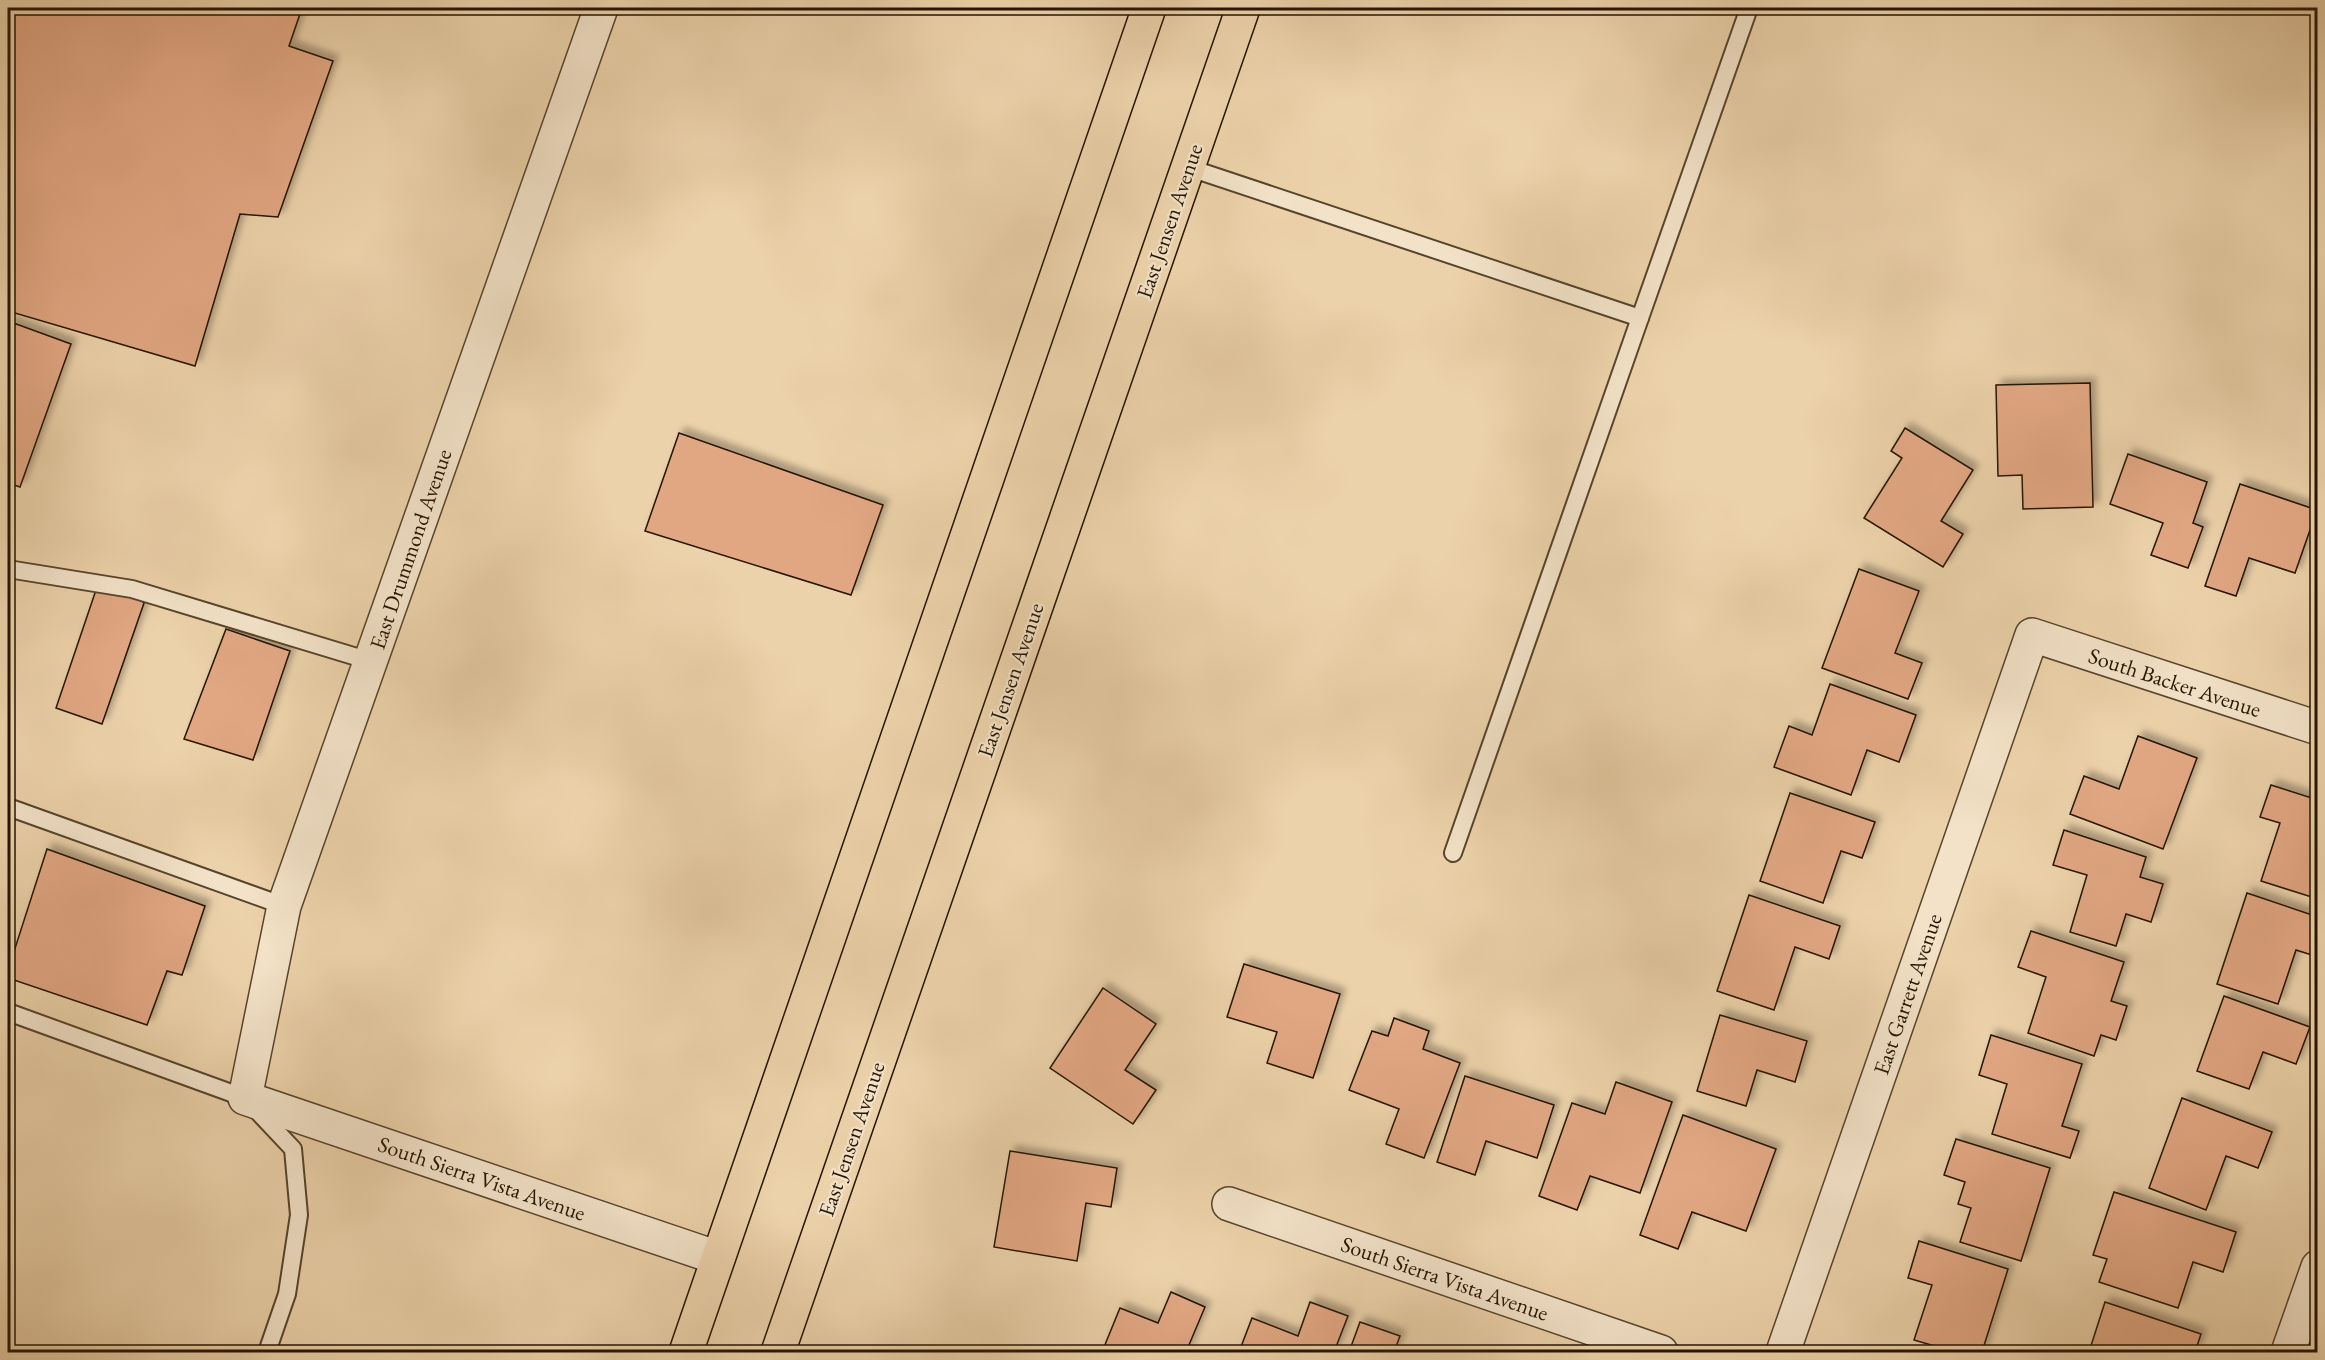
<svg xmlns="http://www.w3.org/2000/svg" width="2325" height="1360" viewBox="0 0 2325 1360" font-family="'EB Garamond',serif">
  <style>
    .building { fill: #e1a783; stroke: #251401; stroke-width: 1.5; filter: url(#shadow) }
    .lines { fill: none; stroke-linecap: round; stroke-linejoin: round }
    .service-casing { stroke: #57442b; stroke-width: 20 }
    .minor-casing { stroke: #57442b; stroke-width: 36 }
    .primary-casing { stroke: #251401; stroke-width: 36 }
    .service { stroke: #f3e2c8; stroke-width: 16 }
    .minor { stroke: #f3e2c8; stroke-width: 33 }
    .primary { stroke: #ecd2aa; stroke-width: 33 }
    .labels { text-anchor: middle; stroke-width: 4.5; stroke-linejoin: round; paint-order: stroke }
    .street-label { font-size: 22px; fill: #251401; stroke: #f3e2c8 }
  </style>
  <defs>
    <filter id="shadow"><feDropShadow dx="5.5" dy="-5.5" stdDeviation="3" flood-color="#0004"/></filter>
  </defs>
  <rect width="100%" height="100%" fill="#ecd2aa"/>
  <filter id="stains"><feTurbulence type="fractalNoise" baseFrequency=".00333" numOctaves="4"/><feColorMatrix values="0 0 0 0 .2 0 0 0 0 .09 0 0 0 0 .02 0 0 0 .5 -.17"/></filter>
  <radialGradient id="worn" r=".72"><stop offset=".6" stop-color="#630" stop-opacity="0"/><stop offset="1" stop-color="#630" stop-opacity=".3"/></radialGradient>
  <g class="building">
    <path d="M 8,8 L 302,8 L 289,46 L 333,61 L 278,217 L 240,214 L 195,366 L 8,311 Z"/>
    <path d="M 8,321 L 71,344 L 20,487 L 8,483 Z"/>
    <path d="M 2090,383 L 2093,507 L 2023,509 L 2022,475 L 1998,476 L 1996,385 Z"/>
    <path d="M 1905,428 L 1973,470 L 1941,521 L 1963,534 L 1943,567 L 1864,518 L 1902,458 L 1891,451 Z"/>
    <path d="M 679,433 L 883,505 L 851,595 L 645,531 Z"/>
    <path d="M 2128,454 L 2207,482 L 2193,523 L 2203,527 L 2188,568 L 2151,555 L 2163,523 L 2110,504 Z"/>
    <path d="M 2240,484 L 2317,510 L 2295,573 L 2249,558 L 2236,596 L 2205,586 Z"/>
    <path d="M 1859,569 L 1919,591 L 1895,653 L 1922,663 L 1908,699 L 1822,668 Z"/>
    <path d="M 125,588 L 144,603 L 102,724 L 56,708 L 96,590 Z"/>
    <path d="M 226,629 L 290,651 L 253,760 L 184,739 Z"/>
    <path d="M 1830,684 L 1916,715 L 1899,762 L 1867,750 L 1851,795 L 1774,767 L 1789,726 L 1812,735 Z"/>
    <path d="M 2138,736 L 2197,758 L 2163,849 L 2070,814 L 2084,776 L 2119,789 Z"/>
    <path d="M 2271,785 L 2318,800 L 2318,899 L 2261,881 L 2280,823 L 2260,817 Z"/>
    <path d="M 1790,793 L 1875,822 L 1862,858 L 1841,851 L 1823,903 L 1760,881 Z"/>
    <path d="M 2064,830 L 2146,857 L 2140,877 L 2163,884 L 2151,922 L 2126,914 L 2116,946 L 2070,932 L 2087,875 L 2053,865 Z"/>
    <path d="M 47,849 L 205,906 L 182,975 L 167,971 L 147,1025 L 8,978 L 8,970 Z"/>
    <path d="M 2247,893 L 2318,917 L 2318,957 L 2296,950 L 2278,1004 L 2217,984 Z"/>
    <path d="M 1749,895 L 1840,926 L 1829,959 L 1795,947 L 1774,1010 L 1717,991 Z"/>
    <path d="M 2031,931 L 2124,962 L 2111,1001 L 2127,1006 L 2116,1040 L 2101,1035 L 2094,1056 L 2028,1033 L 2046,977 L 2018,967 Z"/>
    <path d="M 1244,964 L 1340,994 L 1313,1078 L 1267,1063 L 1277,1032 L 1227,1017 Z"/>
    <path d="M 1103,988 L 1156,1024 L 1125,1070 L 1156,1090 L 1133,1124 L 1050,1068 Z"/>
    <path d="M 2224,996 L 2310,1027 L 2296,1064 L 2263,1052 L 2249,1089 L 2197,1071 Z"/>
    <path d="M 1720,1015 L 1807,1041 L 1795,1082 L 1757,1070 L 1746,1106 L 1697,1091 Z"/>
    <path d="M 1394,1018 L 1429,1031 L 1423,1049 L 1460,1063 L 1424,1158 L 1386,1144 L 1399,1109 L 1349,1090 L 1372,1031 L 1388,1036 Z"/>
    <path d="M 1991,1035 L 2082,1064 L 2062,1126 L 2079,1131 L 2070,1158 L 1992,1134 L 2007,1084 L 1979,1075 Z"/>
    <path d="M 1465,1076 L 1554,1105 L 1537,1158 L 1486,1141 L 1475,1175 L 1437,1162 Z"/>
    <path d="M 1616,1082 L 1672,1102 L 1640,1193 L 1590,1176 L 1577,1210 L 1539,1196 L 1572,1103 L 1605,1114 Z"/>
    <path d="M 2182,1098 L 2272,1132 L 2258,1168 L 2226,1156 L 2206,1210 L 2149,1188 Z"/>
    <path d="M 1683,1115 L 1776,1149 L 1746,1231 L 1692,1212 L 1678,1249 L 1640,1235 Z"/>
    <path d="M 1956,1139 L 2050,1168 L 2021,1261 L 1960,1242 L 1971,1208 L 1958,1204 L 1965,1182 L 1944,1175 Z"/>
    <path d="M 1010,1151 L 1117,1168 L 1111,1207 L 1086,1203 L 1077,1261 L 994,1247 Z"/>
    <path d="M 2114,1192 L 2236,1232 L 2223,1272 L 2193,1262 L 2178,1308 L 2099,1282 L 2107,1259 L 2093,1255 Z"/>
    <path d="M 1919,1241 L 2008,1269 L 1982,1352 L 1955,1352 L 1914,1340 L 1932,1285 L 1908,1278 Z"/>
    <path d="M 1171,1292 L 1205,1307 L 1186,1352 L 1102,1352 L 1120,1308 L 1158,1323 Z"/>
    <path d="M 1310,1302 L 1348,1316 L 1334,1352 L 1239,1352 L 1252,1318 L 1298,1336 Z"/>
    <path d="M 2105,1302 L 2201,1334 L 2195,1352 L 2089,1352 Z"/>
    <path d="M 1360,1322 L 1400,1336 L 1394,1352 L 1349,1352 Z"/>
  </g>
  <g class="lines">
    <defs>
      <g id="service">
        <path d="M 1187,167 L 1640,318 L 1453,853"/>
        <path d="M 1640,318 L 1749,8"/>
        <path d="M 8,569 L 132,589 L 370,661"/>
        <path d="M 8,807 L 284,906"/>
        <path d="M 8,1012 L 245,1098 L 293,1149 L 299,1215 L 287,1294 L 267,1352"/>
      </g>
      <g id="minor">
        <path d="M 601,8 L 284,906 L 245,1098 L 718,1258"/>
        <path d="M 1229,1204 L 1661,1352"/>
        <path d="M 1783,1352 L 2032,635 L 2318,728"/>
        <path d="M 2288,1352 L 2318,1267"/>
      </g>
      <g id="primary">
        <path d="M 686,1352 L 1149,8"/>
        <path d="M 778,1352 L 1243,8"/>
      </g>
    </defs>
    <use href="#service" class="service-casing"/>
    <use href="#minor" class="minor-casing"/>
    <use href="#primary" class="primary-casing"/>
    <use href="#service" class="service"/>
    <use href="#minor" class="minor"/>
    <use href="#primary" class="primary"/>
  </g>
  <g class="labels">
    <g class="street-label">
      <text transform="translate(1169 221) rotate(-71)" y="8">East Jensen Avenue</text>
      <text transform="translate(410 549) rotate(-71)" y="8">East Drummond Avenue</text>
      <text transform="translate(1010 680) rotate(-71)" y="8">East Jensen Avenue</text>
      <text transform="translate(2175 682) rotate(18)" y="8">South Backer Avenue</text>
      <text transform="translate(1907 994) rotate(-71)" y="8">East Garrett Avenue</text>
      <text transform="translate(851 1139) rotate(-71)" y="8">East Jensen Avenue</text>
      <text transform="translate(482 1178) rotate(19)" y="8">South Sierra Vista Avenue</text>
      <text transform="translate(1445 1278) rotate(19)" y="8">South Sierra Vista Avenue</text>
    </g>
  </g>
  <rect width="2325" height="1360" fill="none" stroke="#ecd2aa" stroke-width="30"/>
  <rect x="9" y="9" width="2307" height="1342" fill="none" stroke="#251401" stroke-width="3"/>
  <rect x="15" y="15" width="2295" height="1330" fill="none" stroke="#251401" stroke-width="1.5"/>
  <rect width="100%" height="100%" filter="url(#stains)"/>
  <rect width="100%" height="100%" fill="url(#worn)"/>
</svg>
